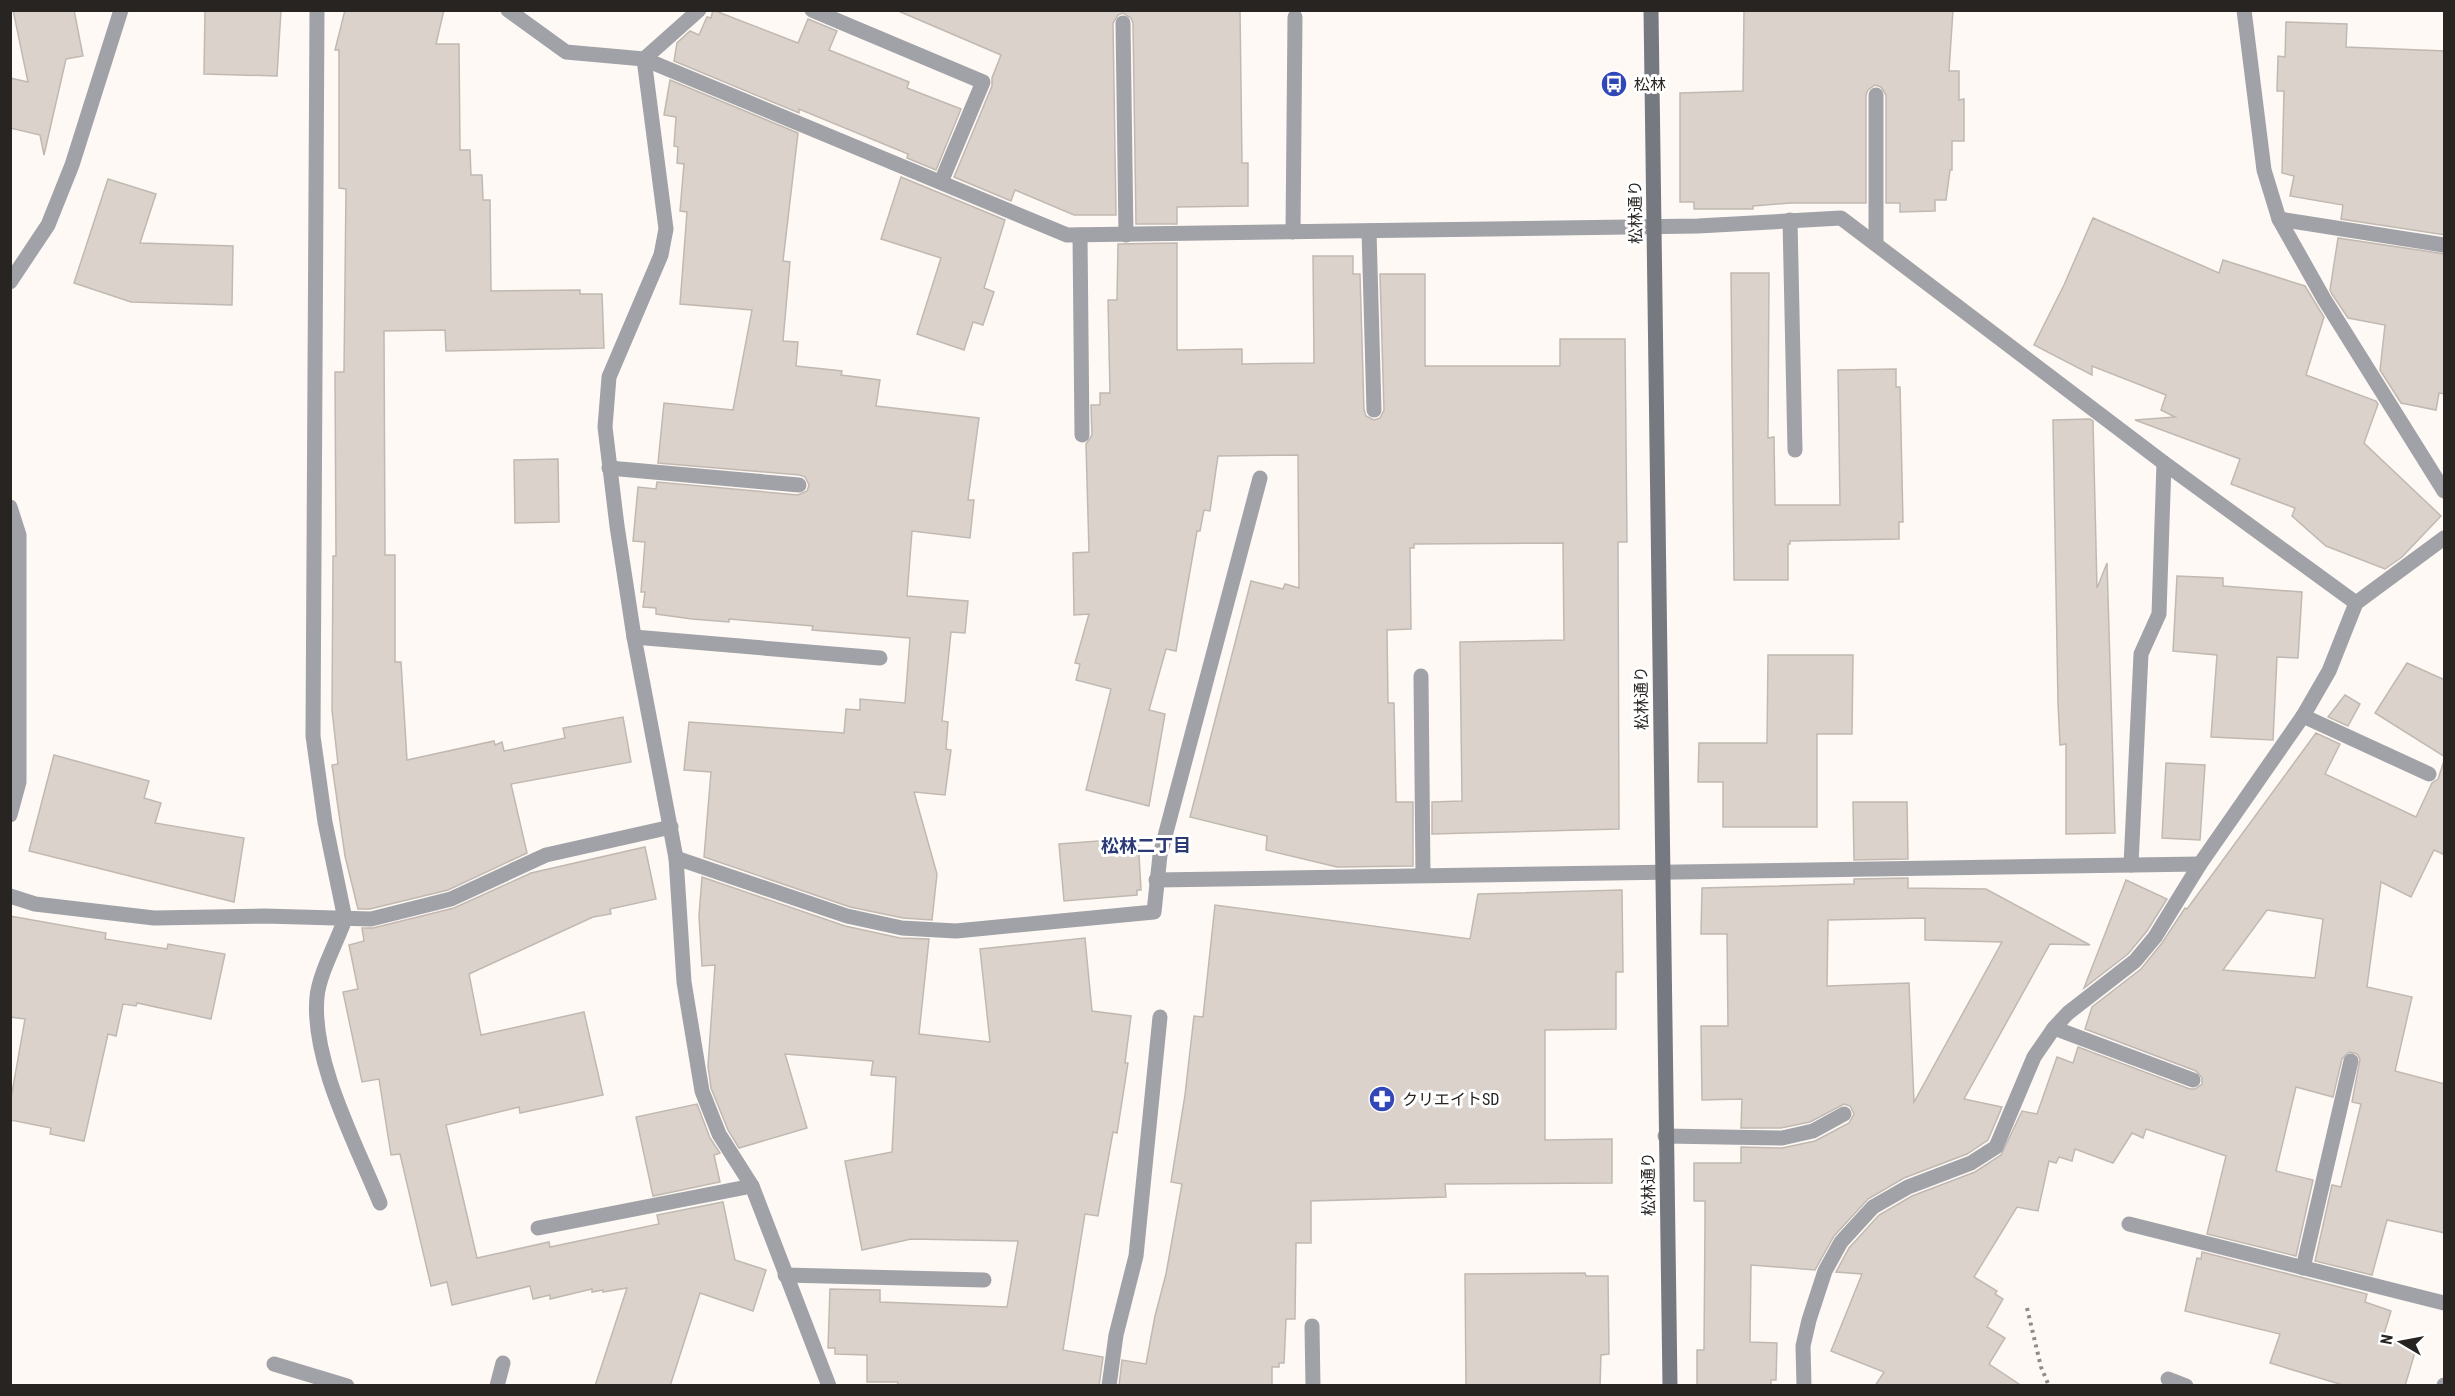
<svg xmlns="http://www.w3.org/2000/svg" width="2455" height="1396" viewBox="0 0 2455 1396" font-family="'Roboto Condensed','Noto Sans JP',sans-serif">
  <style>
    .building { fill: #dbd2cb; stroke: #c1b9b1; stroke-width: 1.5; fill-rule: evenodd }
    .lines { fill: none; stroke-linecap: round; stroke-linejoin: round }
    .path { stroke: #8f8b87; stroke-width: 4; stroke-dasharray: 3 4.5; stroke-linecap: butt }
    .lane { stroke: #a1a2a7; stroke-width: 15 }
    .street { stroke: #a1a2a7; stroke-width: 15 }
    .secondary { stroke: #76797f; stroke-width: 15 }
    .labels { text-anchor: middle; stroke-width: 6; stroke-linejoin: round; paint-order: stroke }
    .poi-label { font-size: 16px; fill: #272421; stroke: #fff; text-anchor: start }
    .street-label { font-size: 16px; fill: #272421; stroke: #fff }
    .neighbourhood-label { font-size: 18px; font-weight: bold; fill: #2b3a74; stroke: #fff }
  </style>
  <rect width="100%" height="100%" fill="#fef9f4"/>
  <g class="building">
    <path d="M 13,10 L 74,10 L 83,56 L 66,59 L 44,155 L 40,135 L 10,128 L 10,78 L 28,82 Z"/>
    <path d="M 205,10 L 281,10 L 277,76 L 204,74 Z"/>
    <path d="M 345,10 L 444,10 L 436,44 L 459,44 L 460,150 L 470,150 L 471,175 L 482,175 L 483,200 L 490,200 L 491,291 L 580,290 L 580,294 L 602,294 L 604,348 L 446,351 L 445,330 L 384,331 L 385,555 L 395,555 L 395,662 L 401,662 L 407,760 L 494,741 L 495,745 L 502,742 L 504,751 L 565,738 L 563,728 L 623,717 L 631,762 L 511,784 L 527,853 L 448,890 L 370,909 L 358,909 L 345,856 L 332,765 L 338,764 L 332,710 L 333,556 L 336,556 L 335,372 L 344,372 L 346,189 L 339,188 L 339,50 L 335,50 Z"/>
    <path d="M 713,10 L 798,43 L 808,19 L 837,31 L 829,50 L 909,82 L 907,88 L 961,109 L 936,170 L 907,158 L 908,154 L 799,109 L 799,113 L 674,61 L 677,43 L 690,31 L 699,35 L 707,17 L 711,18 Z"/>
    <path d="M 896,10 L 1240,10 L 1242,163 L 1248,163 L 1248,206 L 1177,207 L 1177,224 L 1136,224 L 1133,23 L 1131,18 L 1123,13 L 1118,15 L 1113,23 L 1116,215 L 1074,215 L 1015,190 L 1011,201 L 954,177 L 992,86 L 992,78 L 1001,55 Z"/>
    <path d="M 1744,10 L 1953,10 L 1949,71 L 1959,71 L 1959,100 L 1964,99 L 1964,141 L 1952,141 L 1952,170 L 1950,170 L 1946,200 L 1935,200 L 1935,211 L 1900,212 L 1900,203 L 1886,203 L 1886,95 L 1881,87 L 1875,85 L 1868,90 L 1866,95 L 1866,203 L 1791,203 L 1753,206 L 1753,209 L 1694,209 L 1694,202 L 1680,202 L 1680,93 L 1743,91 Z"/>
    <path d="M 2286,22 L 2347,24 L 2346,47 L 2445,51 L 2445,235 L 2341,219 L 2343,205 L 2290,196 L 2294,176 L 2282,173 L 2284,91 L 2277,91 L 2278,56 L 2285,57 Z"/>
    <path d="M 670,80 L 798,133 L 783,261 L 790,262 L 783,341 L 798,342 L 796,366 L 842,371 L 841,375 L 880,380 L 876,406 L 979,418 L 968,500 L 974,500 L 970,538 L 912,531 L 907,596 L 968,601 L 965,633 L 951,632 L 942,721 L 948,722 L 946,749 L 951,750 L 945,795 L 914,792 L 937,874 L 932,920 L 903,918 L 850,907 L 704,857 L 711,772 L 684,770 L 689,722 L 844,733 L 846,709 L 860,710 L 860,699 L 905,703 L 910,638 L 812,630 L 813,626 L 729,619 L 729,622 L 692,619 L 656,614 L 656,608 L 643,607 L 645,592 L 641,592 L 645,542 L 633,541 L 638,487 L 656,489 L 657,482 L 798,495 L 807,491 L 809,485 L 805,477 L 800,475 L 658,463 L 664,403 L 733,410 L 752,310 L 680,304 L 687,212 L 680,211 L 684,164 L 677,163 L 678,147 L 674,146 L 676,117 L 664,115 Z"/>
    <path d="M 901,177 L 1005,220 L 984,288 L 994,292 L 983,325 L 973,322 L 964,350 L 917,334 L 941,258 L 881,239 Z"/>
    <path d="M 108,179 L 156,194 L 140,243 L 233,246 L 232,305 L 131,302 L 74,283 Z"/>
    <path d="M 2093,218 L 2219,273 L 2223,260 L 2305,286 L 2324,317 L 2306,375 L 2376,401 L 2378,404 L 2364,443 L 2441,516 L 2402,557 L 2385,569 L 2326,546 L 2292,516 L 2295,508 L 2231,484 L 2240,459 L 2135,420 L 2175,417 L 2161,410 L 2166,395 L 2092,366 L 2092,375 L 2034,345 L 2064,285 Z"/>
    <path d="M 2338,238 L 2445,254 L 2445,394 L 2439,393 L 2436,410 L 2401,403 L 2380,370 L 2385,325 L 2348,318 L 2332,294 L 2330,290 Z"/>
    <path d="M 1177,243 L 1177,350 L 1242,349 L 1242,364 L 1314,363 L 1313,256 L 1353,256 L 1353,274 L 1360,274 L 1364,410 L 1366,416 L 1374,420 L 1380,418 L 1384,410 L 1380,274 L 1425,274 L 1425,366 L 1560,366 L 1560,339 L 1625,339 L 1627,542 L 1618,542 L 1619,829 L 1432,834 L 1432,802 L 1462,801 L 1460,642 L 1564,640 L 1563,543 L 1414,544 L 1414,548 L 1410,548 L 1411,629 L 1387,630 L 1388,703 L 1394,703 L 1396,802 L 1413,802 L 1413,866 L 1337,867 L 1266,850 L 1267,836 L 1190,817 L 1251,581 L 1283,589 L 1285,584 L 1299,588 L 1298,455 L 1218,456 L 1210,511 L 1204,510 L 1200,531 L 1197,531 L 1176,651 L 1166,649 L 1149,710 L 1165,714 L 1149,806 L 1086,790 L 1111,689 L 1076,680 L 1080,664 L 1075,663 L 1089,614 L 1074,615 L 1073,553 L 1089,552 L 1086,444 L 1092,435 L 1091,405 L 1100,405 L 1100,393 L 1110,393 L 1108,300 L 1117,300 L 1118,244 Z"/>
    <path d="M 1731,273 L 1769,273 L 1768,438 L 1774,437 L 1775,505 L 1840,505 L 1838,370 L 1896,369 L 1896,387 L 1900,387 L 1903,522 L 1899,522 L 1899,539 L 1790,541 L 1790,544 L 1788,544 L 1788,580 L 1734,580 Z"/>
    <path d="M 2090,419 L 2093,421 L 2097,588 L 2107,563 L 2115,833 L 2066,834 L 2066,744 L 2060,745 L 2058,703 L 2053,420 Z"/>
    <path d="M 558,459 L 559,522 L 515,523 L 514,460 Z"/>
    <path d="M 2177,576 L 2223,578 L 2223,586 L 2302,592 L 2298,658 L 2277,657 L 2273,740 L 2211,737 L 2217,655 L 2173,651 Z"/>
    <path d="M 1768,655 L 1853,655 L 1852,734 L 1817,734 L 1817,827 L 1723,827 L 1723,782 L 1698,782 L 1699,743 L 1767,743 Z"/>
    <path d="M 2407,663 L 2445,680 L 2445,757 L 2375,713 Z"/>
    <path d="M 2345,695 L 2360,704 L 2348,726 L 2328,717 Z"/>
    <path d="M 2316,733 L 2340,744 L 2325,774 L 2416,817 L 2432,783 L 2438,779 L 2445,758 L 2445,855 L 2434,850 L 2411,897 L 2381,882 L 2367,987 L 2412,997 L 2395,1071 L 2445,1084 L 2445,1233 L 2387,1220 L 2372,1275 L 2315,1261 L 2332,1185 L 2341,1187 L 2361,1104 L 2352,1102 L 2360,1059 L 2357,1054 L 2349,1052 L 2342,1059 L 2333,1097 L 2296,1087 L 2276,1171 L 2313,1180 L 2296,1256 L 2207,1234 L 2226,1156 L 2146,1129 L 2143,1138 L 2132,1133 L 2113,1163 L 2075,1149 L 2072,1161 L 2059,1157 L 2056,1163 L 2049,1161 L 2038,1211 L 2017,1207 L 1974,1277 L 1997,1291 L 1995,1294 L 2003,1299 L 1987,1327 L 2005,1338 L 1989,1364 L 2022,1386 L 1875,1386 L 1884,1372 L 1831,1351 L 1862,1274 L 1836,1272 L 1849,1248 L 1879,1215 L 1912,1196 L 1975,1172 L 2001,1155 L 2022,1111 L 2037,1114 L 2057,1057 L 2073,1063 L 2078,1047 L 2190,1089 L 2195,1089 L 2202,1084 L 2202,1078 L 2196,1071 L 2085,1029 L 2092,1007 L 2141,969 L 2162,943 L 2185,908 L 2187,909 ZM 2267,910 L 2323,919 L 2315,978 L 2223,970 Z"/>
    <path d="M 54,755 L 149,781 L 144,798 L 161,803 L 155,823 L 244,838 L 234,902 L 29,851 Z"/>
    <path d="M 2166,763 L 2205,765 L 2200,840 L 2162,838 Z"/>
    <path d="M 1853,802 L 1907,802 L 1908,859 L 1854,860 Z"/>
    <path d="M 1138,838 L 1141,890 L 1137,890 L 1137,895 L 1064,901 L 1059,844 Z"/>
    <path d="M 645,847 L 656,899 L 610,909 L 611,914 L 593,917 L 469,974 L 481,1035 L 584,1012 L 603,1095 L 520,1113 L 519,1107 L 446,1125 L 477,1258 L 549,1242 L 550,1247 L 659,1224 L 657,1215 L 723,1202 L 735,1260 L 766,1270 L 753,1311 L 700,1293 L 670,1386 L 595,1386 L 627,1288 L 603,1292 L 603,1290 L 592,1292 L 592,1289 L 550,1299 L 550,1295 L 533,1299 L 530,1286 L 452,1305 L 447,1282 L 431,1286 L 400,1154 L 391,1155 L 379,1079 L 362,1082 L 343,992 L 358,989 L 349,945 L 364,941 L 362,928 L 373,928 L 454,908 L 531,873 Z"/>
    <path d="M 702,877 L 845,926 L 900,938 L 929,939 L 919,1034 L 990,1042 L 980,949 L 1085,938 L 1092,1011 L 1131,1016 L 1125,1063 L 1128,1063 L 1117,1133 L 1113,1132 L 1098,1216 L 1085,1214 L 1063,1350 L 1103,1357 L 1099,1386 L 897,1386 L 898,1382 L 867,1382 L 867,1355 L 835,1354 L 835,1348 L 828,1348 L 830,1289 L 880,1290 L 880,1302 L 1007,1307 L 1018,1241 L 911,1239 L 862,1250 L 845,1161 L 892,1152 L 896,1077 L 871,1075 L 873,1061 L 785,1054 L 807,1128 L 739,1148 L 728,1130 L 711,1088 L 708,1066 L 715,965 L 702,966 L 699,916 Z"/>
    <path d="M 1908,878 L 1908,888 L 1986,889 L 2090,945 L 2050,944 L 1964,1099 L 2002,1107 L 1988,1140 L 1967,1154 L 1904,1178 L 1868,1199 L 1834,1236 L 1815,1270 L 1751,1265 L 1750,1342 L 1777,1343 L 1776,1380 L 1771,1380 L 1771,1386 L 1697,1386 L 1697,1350 L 1704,1350 L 1705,1222 L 1705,1201 L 1694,1201 L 1694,1163 L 1741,1163 L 1741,1147 L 1782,1148 L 1815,1141 L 1849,1123 L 1854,1114 L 1850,1106 L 1844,1104 L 1810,1122 L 1781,1128 L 1741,1128 L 1742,1099 L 1702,1100 L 1701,1026 L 1728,1026 L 1727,934 L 1701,934 L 1702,888 L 1854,884 L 1854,879 ZM 1925,918 L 1925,940 L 2002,942 L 1914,1102 L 1909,983 L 1827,986 L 1828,920 Z"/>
    <path d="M 2126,880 L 2167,899 L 2147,931 L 2128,954 L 2084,988 Z"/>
    <path d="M 1622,890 L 1623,972 L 1616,972 L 1616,1029 L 1545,1030 L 1545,1140 L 1612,1139 L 1612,1183 L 1445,1184 L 1446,1197 L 1311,1201 L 1311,1243 L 1296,1243 L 1295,1319 L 1286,1319 L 1284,1363 L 1279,1363 L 1279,1367 L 1272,1367 L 1272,1386 L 1119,1386 L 1122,1360 L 1146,1364 L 1155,1316 L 1166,1274 L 1182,1184 L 1171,1182 L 1185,1095 L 1194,1016 L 1203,1017 L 1215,905 L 1470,939 L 1478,894 Z"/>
    <path d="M 10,916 L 106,933 L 105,939 L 167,949 L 168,944 L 225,954 L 211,1019 L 137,1003 L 136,1006 L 123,1004 L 116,1036 L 108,1034 L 84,1141 L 50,1134 L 51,1128 L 10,1120 L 10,1104 L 25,1019 L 10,1017 Z"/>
    <path d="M 697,1104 L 710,1138 L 720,1153 L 714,1155 L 720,1182 L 653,1196 L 636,1117 Z"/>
    <path d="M 2202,1252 L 2367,1294 L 2365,1302 L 2391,1311 L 2383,1337 L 2413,1346 L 2411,1351 L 2415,1352 L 2405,1386 L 2346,1386 L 2270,1363 L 2280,1334 L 2185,1311 L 2197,1258 L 2201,1259 Z"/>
    <path d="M 1585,1273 L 1586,1276 L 1608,1276 L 1609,1354 L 1601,1355 L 1600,1386 L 1466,1386 L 1465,1274 Z"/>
  </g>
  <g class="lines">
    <path class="path" d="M 2027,1308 L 2041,1367 L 2049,1386"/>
    <g class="lane">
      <path d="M 1123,23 L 1126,235"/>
      <path d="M 1369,231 L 1374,410"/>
      <path d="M 1293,232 L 1295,17"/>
      <path d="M 1080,235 L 1082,435"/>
      <path d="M 609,468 L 799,485"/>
      <path d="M 1421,676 L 1423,875"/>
      <path d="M 2303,716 L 2429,774"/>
      <path d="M 345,919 C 337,942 319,974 317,997 C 311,1060 356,1144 380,1203"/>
      <path d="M 2054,1028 L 2193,1080"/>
      <path d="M 1665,1136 L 1782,1138 L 1813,1131 L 1844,1114"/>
      <path d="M 2129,1224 L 2444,1303"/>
      <path d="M 538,1228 L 752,1186"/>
      <path d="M 2303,1268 L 2351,1061"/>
      <path d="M 1312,1326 L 1313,1386"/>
      <path d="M 274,1364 L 347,1386"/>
      <path d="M 2168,1379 L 2186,1386"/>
    </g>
    <g class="street">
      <path d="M 317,10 L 313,736 L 325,822 L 345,919"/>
      <path d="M 508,10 L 566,52 L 644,59 L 1067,235 L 1698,226 L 1841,218 L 2164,463 L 2356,603"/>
      <path d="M 812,10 L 983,82 L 941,182"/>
      <path d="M 2244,10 L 2264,170 L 2279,219 L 2324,299 L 2444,491"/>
      <path d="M 644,59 L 666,229 L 661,255 L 609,377 L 605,427 L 617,526 L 634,637 L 676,858 L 684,982 L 702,1091 L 719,1134 L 752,1186 L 829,1386"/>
      <path d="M 644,59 L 699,10"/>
      <path d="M 2279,219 L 2444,245"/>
      <path d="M 1790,220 L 1795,450"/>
      <path d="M 1876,244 L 1876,95"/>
      <path d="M 10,282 L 48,225 L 72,165 L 121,10"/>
      <path d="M 10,507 L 19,535 L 19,782 L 10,815"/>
      <path d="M 634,637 L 880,658"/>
      <path d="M 676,858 L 847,916 L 902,928 L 956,931 L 1154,912 L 1160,855 L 1260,478"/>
      <path d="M 2131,865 L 2141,654 L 2159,614 L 2164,463"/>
      <path d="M 1156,880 L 2200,864"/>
      <path d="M 10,896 L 35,904 L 154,918 L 264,916 L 371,919 L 451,899 L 546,855 L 671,827"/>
      <path d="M 785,1275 L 984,1280"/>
      <path d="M 497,1386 L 503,1363"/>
      <path d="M 1109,1386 L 1116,1335 L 1136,1256 L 1160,1017"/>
      <path d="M 1804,1386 L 1803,1346 L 1809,1320 L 1825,1271 L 1841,1242 L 1873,1207 L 1908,1187 L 1971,1163 L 1996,1147 L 2034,1057 L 2054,1028 L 2068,1013 L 2135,961 L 2155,937 L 2200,864 L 2303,716 L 2329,671 L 2356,603 L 2444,538"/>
      <path d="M 2444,1386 L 2444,1385"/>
    </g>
    <path class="secondary" d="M 1651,10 L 1670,1386"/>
  </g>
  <defs>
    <symbol id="bus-disc" viewBox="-11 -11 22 22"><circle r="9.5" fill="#3146b7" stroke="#fff"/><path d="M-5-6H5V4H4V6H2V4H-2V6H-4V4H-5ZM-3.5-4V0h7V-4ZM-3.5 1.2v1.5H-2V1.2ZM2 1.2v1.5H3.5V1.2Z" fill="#fff"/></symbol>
    <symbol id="pharmacy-disc" viewBox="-11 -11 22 22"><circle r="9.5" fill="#3146b7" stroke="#fff"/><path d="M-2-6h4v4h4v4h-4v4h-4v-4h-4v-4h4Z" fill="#fff"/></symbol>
  </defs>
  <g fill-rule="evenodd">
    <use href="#bus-disc" x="1599" y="69" width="30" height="30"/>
    <use href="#pharmacy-disc" x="1367" y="1084" width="30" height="30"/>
  </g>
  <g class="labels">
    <g class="poi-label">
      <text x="1634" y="90">松林</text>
      <text x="1402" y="1105">クリエイトSD</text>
    </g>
    <g class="street-label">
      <text transform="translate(1635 212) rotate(-91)" y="6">松林通り</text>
      <text transform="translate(1641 698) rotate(-91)" y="6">松林通り</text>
      <text transform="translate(1648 1184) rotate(-91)" y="6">松林通り</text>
    </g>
    <g class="neighbourhood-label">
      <text x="1146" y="852">松林二丁目</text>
    </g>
  </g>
  <rect width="2455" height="1396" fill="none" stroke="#272421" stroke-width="24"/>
  <g transform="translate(2401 1342) rotate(280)" stroke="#ffffff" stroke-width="4.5" paint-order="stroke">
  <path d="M0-4.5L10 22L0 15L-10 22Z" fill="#272421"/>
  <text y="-9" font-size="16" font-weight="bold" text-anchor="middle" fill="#272421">N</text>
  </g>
</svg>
